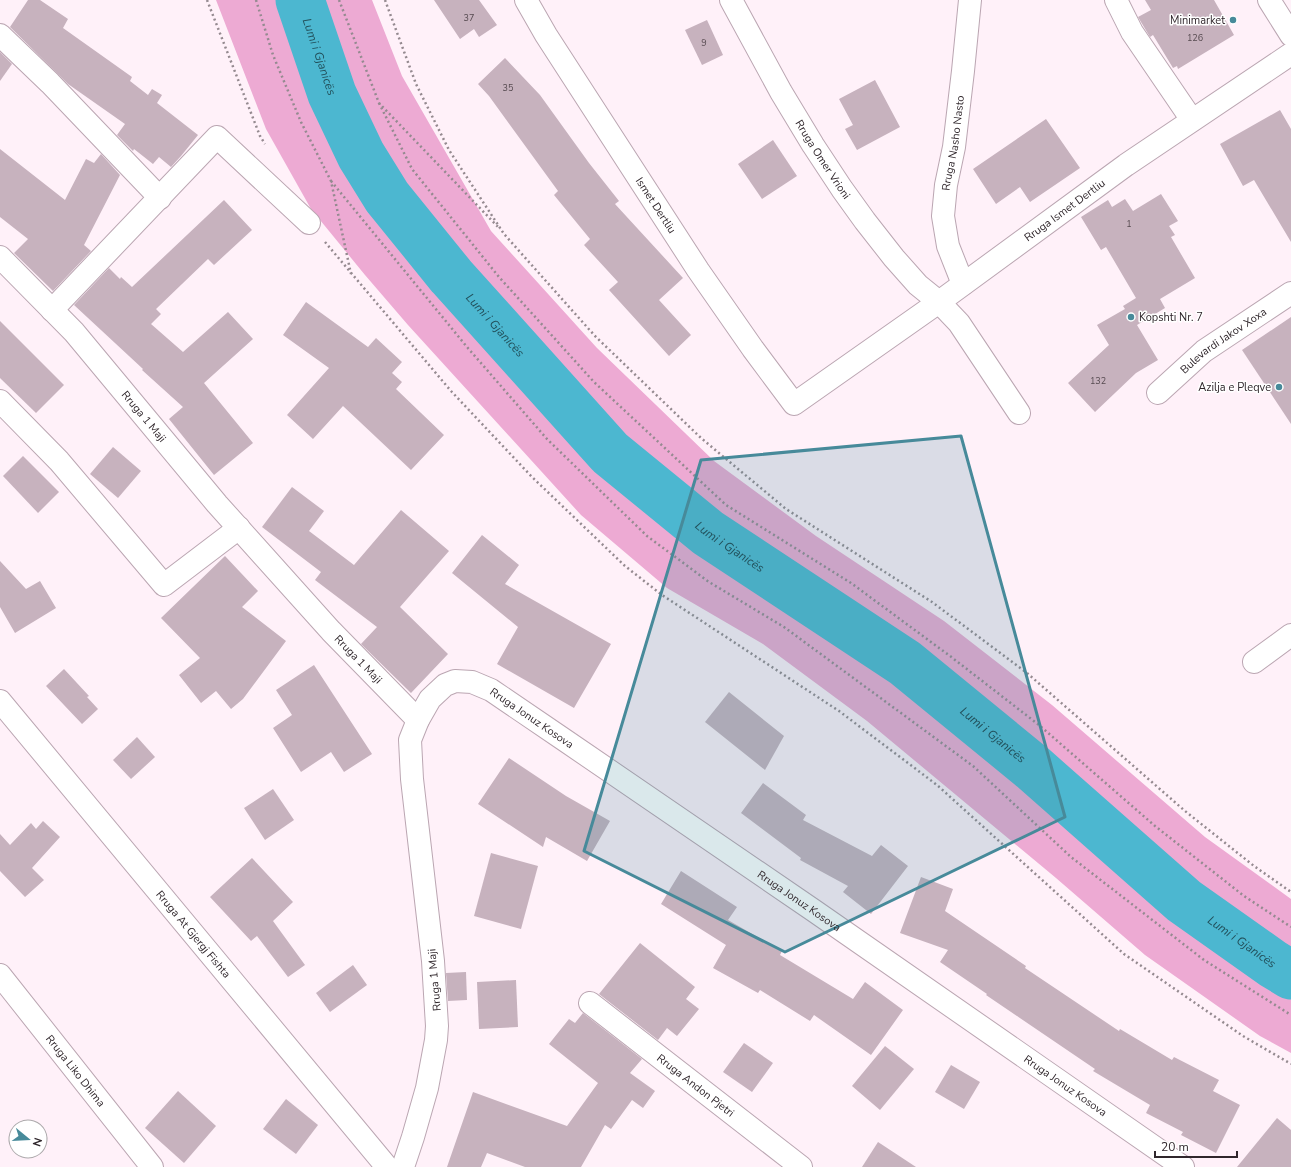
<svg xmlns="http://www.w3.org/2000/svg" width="1291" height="1167" viewBox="0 0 1291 1167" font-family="'Nunito Sans',sans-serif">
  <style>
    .green { fill: #edaad3 }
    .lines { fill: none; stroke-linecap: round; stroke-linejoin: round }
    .river { stroke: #4cb7d0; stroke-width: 49 }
    .building { fill: #c7b2be }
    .minor-casing { stroke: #bba6b2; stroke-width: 24 }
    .major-casing { stroke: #bba6b2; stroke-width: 24 }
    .path { stroke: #958a90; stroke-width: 2.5; stroke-dasharray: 2 3; stroke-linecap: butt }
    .minor { stroke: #fff; stroke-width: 22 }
    .major { stroke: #fff; stroke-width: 22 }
    .marked { fill: #478a9a; fill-opacity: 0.2; stroke: #478a9a; stroke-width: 3; stroke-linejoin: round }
    .poi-dot { fill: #478a9a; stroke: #fff; stroke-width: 1.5 }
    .labels { text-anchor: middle; stroke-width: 3; stroke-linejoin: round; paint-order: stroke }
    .number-label { font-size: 9px; fill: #564a50 }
    .poi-label { font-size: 11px; fill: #30272c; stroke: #fff; text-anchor: end }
    .street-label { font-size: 11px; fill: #30272c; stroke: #fff }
    .water-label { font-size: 12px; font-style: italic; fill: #22505b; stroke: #fff }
  </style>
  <rect width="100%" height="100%" fill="#fff1f9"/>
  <path class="green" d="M 216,0 L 372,0 L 402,76 L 491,231 L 597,348 L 714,461 L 816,536 L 944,621 L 1052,705 L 1205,837 L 1291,899 L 1291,1053 L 1260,1036 L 1145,955 L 1056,878 L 867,721 L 763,644 L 667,588 L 581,515 L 408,325 L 365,275 L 311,209 L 266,129 Z"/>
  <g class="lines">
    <path class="river" id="s1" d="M 300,0 L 332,94 L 361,155 L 387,197 L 451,276 L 610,453 L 708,533 L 905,663 L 1032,767 L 1184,901 L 1273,964 L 1291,975"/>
  </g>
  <g class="building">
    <path d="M 28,0 L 40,0 L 68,19 L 63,28 L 132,77 L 130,81 L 148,95 L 152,89 L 162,95 L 157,103 L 198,135 L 181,156 L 171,167 L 159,157 L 153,164 L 134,149 L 133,151 L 117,135 L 125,124 L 68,84 L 10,27 Z"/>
    <path d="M 434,0 L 479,0 L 497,25 L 479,37 L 474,29 L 460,39 Z"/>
    <path d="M 1145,0 L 1214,0 L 1234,35 L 1178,69 L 1177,66 L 1173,68 L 1153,35 L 1150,37 L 1138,17 L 1151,10 Z"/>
    <path d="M 707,20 L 723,55 L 702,65 L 685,30 Z"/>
    <path d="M 0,52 L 12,64 L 0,81 Z"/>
    <path d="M 505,58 L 540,95 L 589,163 L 619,201 L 615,204 L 683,278 L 659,300 L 691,335 L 669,356 L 609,290 L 618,282 L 584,245 L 590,239 L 554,195 L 558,191 L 489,96 L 478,84 Z"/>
    <path d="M 875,80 L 900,127 L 857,150 L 845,129 L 853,125 L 839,99 Z"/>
    <path d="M 1280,110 L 1291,129 L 1291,242 L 1254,180 L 1243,186 L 1220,144 Z"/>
    <path d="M 1046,119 L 1080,168 L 1030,202 L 1020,187 L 996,204 L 973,169 Z"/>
    <path d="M 773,140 L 797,176 L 762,199 L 738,164 Z"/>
    <path d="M 0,149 L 65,200 L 86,159 L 94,163 L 101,154 L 120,175 L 84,245 L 91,251 L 53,291 L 14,253 L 28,239 L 0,217 Z"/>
    <path d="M 1161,194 L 1178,221 L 1169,226 L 1175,235 L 1171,237 L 1195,278 L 1160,299 L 1165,308 L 1137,325 L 1158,360 L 1136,373 L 1095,412 L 1068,383 L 1109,345 L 1097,325 L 1125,309 L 1123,306 L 1136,298 L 1106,247 L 1101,250 L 1081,217 L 1108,200 L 1112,207 L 1125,199 L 1133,211 Z"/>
    <path d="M 224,200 L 252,230 L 214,265 L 208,259 L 156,309 L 161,314 L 151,324 L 183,352 L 228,312 L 253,339 L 204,383 L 253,443 L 214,475 L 169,419 L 183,407 L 142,370 L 143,369 L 74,305 L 109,268 L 120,279 L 121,277 L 132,287 Z"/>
    <path d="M 306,302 L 368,347 L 376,338 L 402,362 L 392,373 L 402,382 L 396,389 L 444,435 L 411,470 L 343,406 L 313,439 L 287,415 L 329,368 L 283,335 Z"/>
    <path d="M 1291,317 L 1291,424 L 1242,350 Z"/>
    <path d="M 0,321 L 64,385 L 36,413 L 0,378 Z"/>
    <path d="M 113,447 L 141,471 L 118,498 L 90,474 Z"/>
    <path d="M 23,456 L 59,492 L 38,513 L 3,476 Z"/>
    <path d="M 292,487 L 324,511 L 309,531 L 354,565 L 401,510 L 449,551 L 400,607 L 448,654 L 411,693 L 361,644 L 377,627 L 315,580 L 321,572 L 262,527 Z"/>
    <path d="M 482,535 L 519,565 L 505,584 L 611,644 L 574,708 L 497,664 L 518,627 L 452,573 Z"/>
    <path d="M 225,556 L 258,591 L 242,607 L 286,641 L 243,699 L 231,709 L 216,691 L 201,703 L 179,675 L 200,658 L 161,618 Z"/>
    <path d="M 0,561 L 26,589 L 40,581 L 56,608 L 15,633 L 0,607 Z"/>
    <path d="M 314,665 L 372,754 L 344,772 L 331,752 L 301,772 L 273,728 L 292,715 L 276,690 Z"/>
    <path d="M 64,669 L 89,696 L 87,697 L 98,709 L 82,724 L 46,686 Z"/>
    <path d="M 729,692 L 784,736 L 765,770 L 705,722 Z"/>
    <path d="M 137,737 L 155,757 L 131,779 L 113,760 Z"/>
    <path d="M 509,758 L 566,796 L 610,821 L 587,861 L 546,837 L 543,847 L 478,804 Z"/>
    <path d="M 763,783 L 806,815 L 803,820 L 872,856 L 881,845 L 908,866 L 871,914 L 843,892 L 848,886 L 800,860 L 801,858 L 741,813 Z"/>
    <path d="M 273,789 L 294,820 L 265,840 L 244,808 Z"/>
    <path d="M 43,821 L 60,837 L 32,868 L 44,880 L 25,897 L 0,871 L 0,834 L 10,845 L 31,823 L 36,829 Z"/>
    <path d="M 491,853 L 538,866 L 521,929 L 474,916 Z"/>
    <path d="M 252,858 L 293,902 L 273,921 L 305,965 L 288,977 L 257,936 L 251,941 L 210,897 Z"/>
    <path d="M 681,871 L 737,907 L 728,920 L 782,951 L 780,955 L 853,999 L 865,982 L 903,1010 L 871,1055 L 814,1015 L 810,1021 L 760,990 L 758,993 L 713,968 L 726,945 L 661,904 Z"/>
    <path d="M 921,877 L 953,889 L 945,911 L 1026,966 L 1025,968 L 1119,1031 L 1120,1029 L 1172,1060 L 1174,1057 L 1219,1080 L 1213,1091 L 1240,1105 L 1216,1153 L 1181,1135 L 1183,1132 L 1146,1113 L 1150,1105 L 1093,1071 L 1095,1069 L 986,995 L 987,994 L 940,962 L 948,950 L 900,933 Z"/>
    <path d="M 640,943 L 695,987 L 686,999 L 699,1009 L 677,1036 L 667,1028 L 658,1040 L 599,994 Z"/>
    <path d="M 353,965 L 367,985 L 330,1012 L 316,993 Z"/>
    <path d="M 466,972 L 467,1000 L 448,1001 L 446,973 Z"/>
    <path d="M 516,980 L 518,1027 L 479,1029 L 477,982 Z"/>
    <path d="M 583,1013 L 642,1059 L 630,1073 L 655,1091 L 643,1108 L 632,1100 L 611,1129 L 605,1125 L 581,1167 L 525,1167 L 487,1153 L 481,1167 L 447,1167 L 473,1092 L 567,1126 L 598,1083 L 549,1044 L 569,1019 L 575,1023 Z"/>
    <path d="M 744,1043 L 773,1063 L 752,1092 L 723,1072 Z"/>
    <path d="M 885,1046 L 914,1069 L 880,1110 L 852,1086 Z"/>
    <path d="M 951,1065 L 980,1082 L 964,1109 L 935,1092 Z"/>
    <path d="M 178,1091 L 216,1126 L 184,1163 L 145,1128 Z"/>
    <path d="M 286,1099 L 318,1125 L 296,1154 L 263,1129 Z"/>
    <path d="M 1277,1118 L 1291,1130 L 1291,1167 L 1237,1167 Z"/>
    <path d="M 878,1142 L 916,1167 L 862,1167 Z"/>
  </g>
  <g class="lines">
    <defs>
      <g id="minor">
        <path id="s2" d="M 526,0 L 546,35 L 698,270 L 753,349 L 794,404 L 939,302 L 1126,165 L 1291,54"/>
        <path id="s3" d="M 731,0 L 781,92 L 813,145 L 842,189 L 865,221 L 894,258 L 918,285 L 939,302 L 959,323 L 1019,413"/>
        <path d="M 1116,0 L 1132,32 L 1192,120"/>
        <path d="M 0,35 L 50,83 L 160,198"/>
        <path id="s4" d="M 0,257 L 74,332 L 217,504 L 331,631 L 418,720"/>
        <path id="s5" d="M 963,284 L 948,246 L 943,216 L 946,185 L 954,147 L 963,71 L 970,0"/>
        <path d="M 52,310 L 217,137 L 309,223"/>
        <path id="s6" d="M 1158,393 L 1204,351 L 1291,293"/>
        <path d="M 0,401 L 59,461 L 164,585 L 239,528"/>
        <path d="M 1254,662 L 1291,635"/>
        <path id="s7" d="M 0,701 L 387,1167"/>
        <path id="s8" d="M 0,975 L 152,1167"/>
        <path id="s9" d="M 590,1003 L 801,1167"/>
        <path id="s10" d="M 403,1167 L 413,1137 L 427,1088 L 436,1040 L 437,1026 L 433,961 L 412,779 L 410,740 L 418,720 L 430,699 L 445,685 L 455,681 L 472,682 L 491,690 L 563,739 L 813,910 L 1183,1167"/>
      </g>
      <path id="major" d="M 1269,0 L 1291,35"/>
    </defs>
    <use href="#minor" class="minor-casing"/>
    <use href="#major" class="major-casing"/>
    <g class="path">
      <path d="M 207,0 L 260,136 L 265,144"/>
      <path d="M 256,0 L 273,55 L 301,122 L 331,181 L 351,274"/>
      <path d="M 339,0 L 379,103 L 500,229"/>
      <path d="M 385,0 L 416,84 L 449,150 L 504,234 L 595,336 L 701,438 L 786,509 L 932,602 L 1027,673 L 1185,811 L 1254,866 L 1291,892"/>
      <path d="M 379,103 L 412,169 L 499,277 L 594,382 L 726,505 L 851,583 L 950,656 L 1039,725 L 1155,826 L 1244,896 L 1291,927"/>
      <path d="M 331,181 L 467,347 L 547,439 L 647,536 L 709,582 L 784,627 L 973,766 L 1071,857 L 1204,960 L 1291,1015"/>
      <path d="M 325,242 L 451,391 L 532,477 L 625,566 L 662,595 L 839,711 L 937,785 L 1124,954 L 1243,1036 L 1291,1064"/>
    </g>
    <use href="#minor" class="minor"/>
    <use href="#major" class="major"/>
  </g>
  <path class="marked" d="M 961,436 L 1065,817 L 785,952 L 584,851 L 701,460 Z"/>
  <g class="poi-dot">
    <circle cx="1233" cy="20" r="4"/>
    <circle cx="1131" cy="317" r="4"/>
    <circle cx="1279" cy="387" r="4"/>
  </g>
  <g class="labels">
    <g class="number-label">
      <text x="469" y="21">37</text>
      <text x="1195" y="41">126</text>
      <text x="704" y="46">9</text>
      <text x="508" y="91">35</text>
      <text x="1129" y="227">1</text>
      <text x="1098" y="384">132</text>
    </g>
    <g class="poi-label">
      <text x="1225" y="24">Minimarket</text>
      <text x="1139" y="321" text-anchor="start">Kopshti Nr. 7</text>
      <text x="1271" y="391">Azilja e Pleqve</text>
    </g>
    <g class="street-label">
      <text dy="4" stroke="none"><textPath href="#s5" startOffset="145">Rruga Nasho Nasto</textPath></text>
      <text dy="4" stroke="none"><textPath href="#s3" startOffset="184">Rruga Omer Vrioni</textPath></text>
      <text dy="4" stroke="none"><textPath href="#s2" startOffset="243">Ismet Dertliu</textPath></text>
      <text dy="4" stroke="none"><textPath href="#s2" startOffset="818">Rruga Ismet Dertliu</textPath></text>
      <text dy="4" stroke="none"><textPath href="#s6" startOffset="84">Bulevardi Jakov Xoxa</textPath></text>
      <text dy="4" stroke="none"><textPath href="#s4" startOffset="215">Rruga 1 Maji</textPath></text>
      <text dy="4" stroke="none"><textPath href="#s4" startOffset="539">Rruga 1 Maji</textPath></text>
      <text dy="4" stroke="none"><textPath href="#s10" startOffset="597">Rruga Jonuz Kosova</textPath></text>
      <text dy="4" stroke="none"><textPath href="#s10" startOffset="921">Rruga Jonuz Kosova</textPath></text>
      <text dy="4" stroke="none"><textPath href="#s7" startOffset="303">Rruga At Gjergj Fishta</textPath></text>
      <text transform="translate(434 980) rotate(-95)" y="4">Rruga 1 Maji</text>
      <text dy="4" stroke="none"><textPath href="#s8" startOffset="122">Rruga Liko Dhima</textPath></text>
      <text dy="4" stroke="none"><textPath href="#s9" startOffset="134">Rruga Andon Pjetri</textPath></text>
      <text dy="4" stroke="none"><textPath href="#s10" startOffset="1245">Rruga Jonuz Kosova</textPath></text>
    </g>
    <g class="water-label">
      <text dy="4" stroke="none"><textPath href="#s1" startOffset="60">Lumi i Gjanicës</textPath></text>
      <text dy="4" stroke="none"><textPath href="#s1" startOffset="384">Lumi i Gjanicës</textPath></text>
      <text dy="4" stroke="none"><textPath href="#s1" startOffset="708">Lumi i Gjanicës</textPath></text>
      <text dy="4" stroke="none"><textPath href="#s1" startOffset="1032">Lumi i Gjanicës</textPath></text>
      <text dy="4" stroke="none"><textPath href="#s1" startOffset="1356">Lumi i Gjanicës</textPath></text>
    </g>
  </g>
  <g transform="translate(28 1139) rotate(108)"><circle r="19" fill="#ffffff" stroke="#aca9ab"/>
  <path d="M0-3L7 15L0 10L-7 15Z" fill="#478a9a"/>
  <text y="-6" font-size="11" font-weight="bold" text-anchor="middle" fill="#30272c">N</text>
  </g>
  <path d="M1155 1151v6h82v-6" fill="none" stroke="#30272c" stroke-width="2"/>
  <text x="1161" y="1151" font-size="12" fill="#30272c" stroke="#ffffff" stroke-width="3" paint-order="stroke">20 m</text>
</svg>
